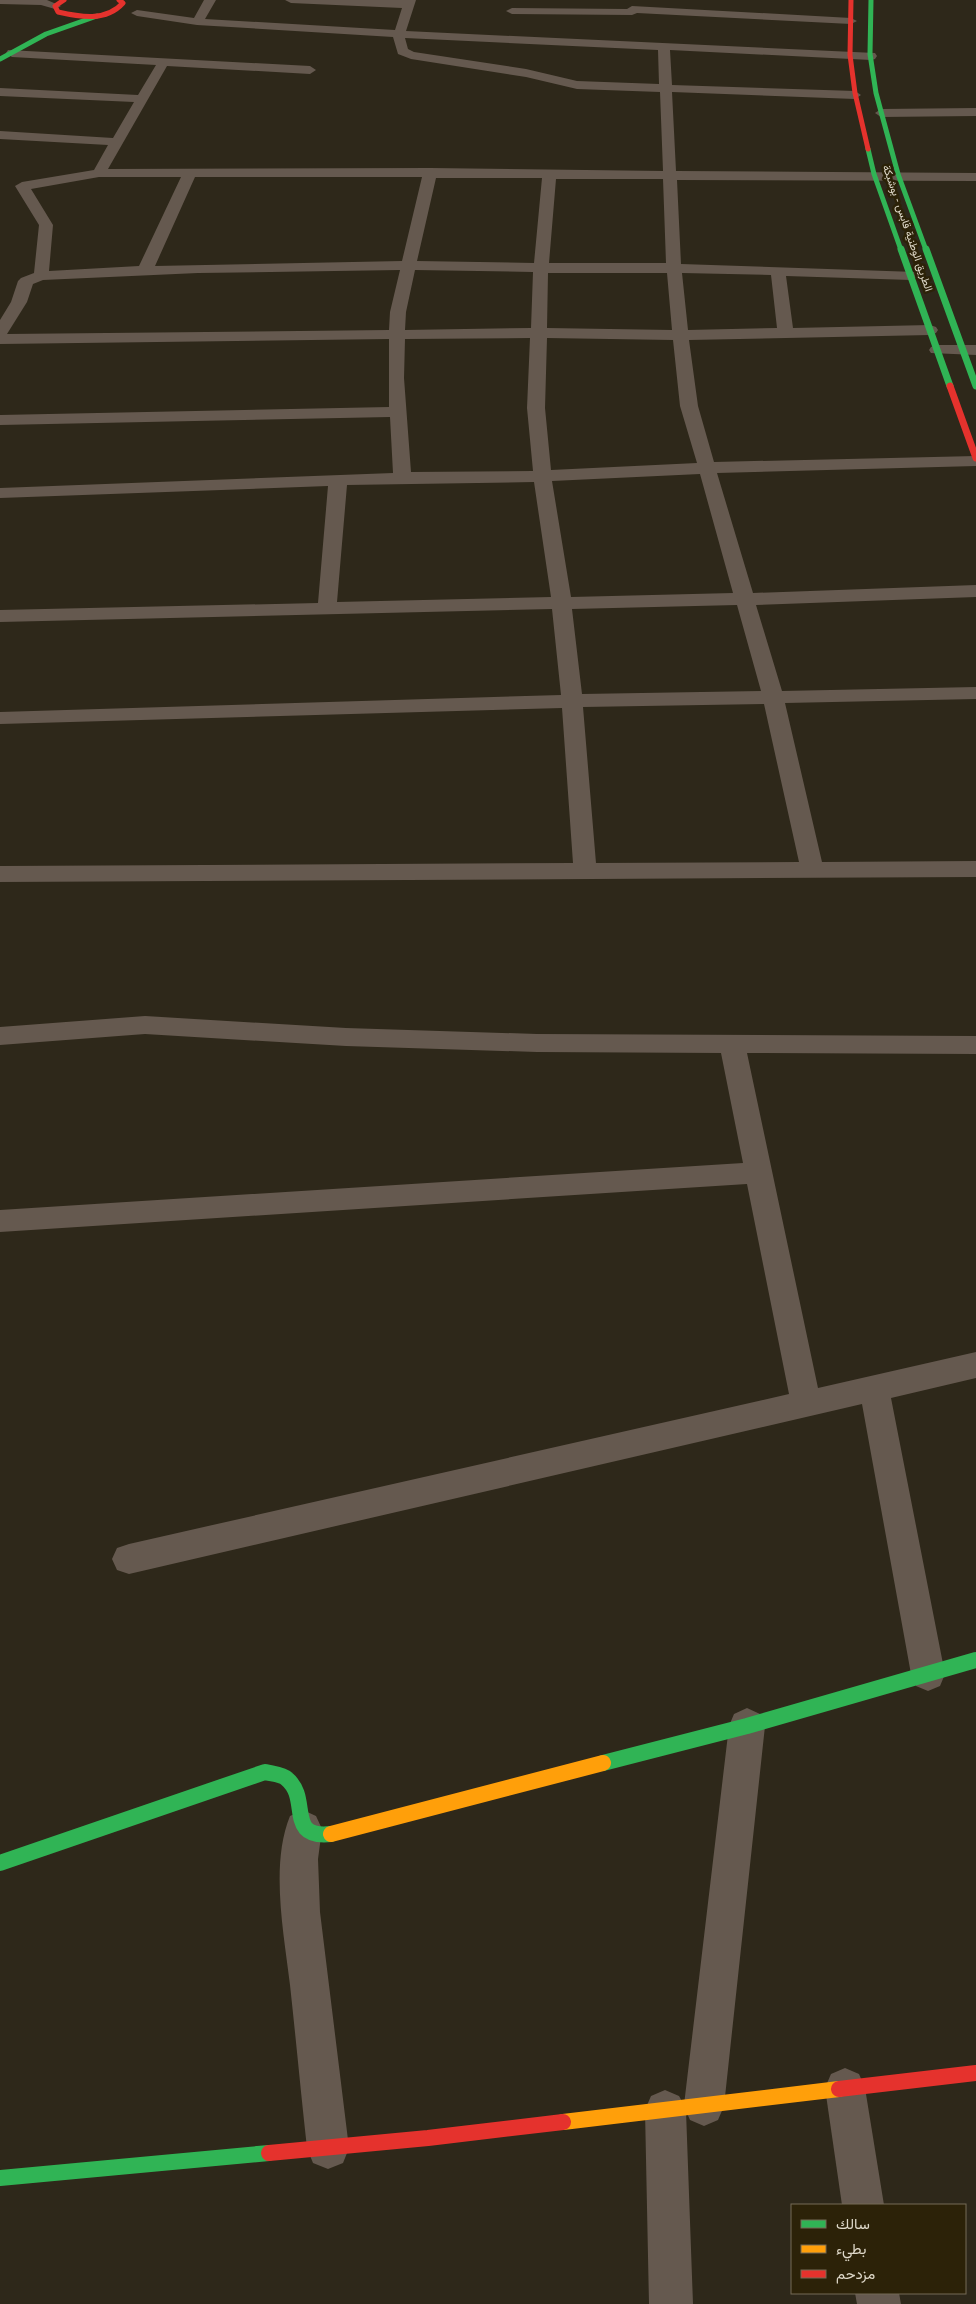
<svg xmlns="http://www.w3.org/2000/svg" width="976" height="2304" viewBox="0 0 976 2304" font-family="Arial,Vazirmatn,sans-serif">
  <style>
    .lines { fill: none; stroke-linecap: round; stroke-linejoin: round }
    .street { fill: #65594f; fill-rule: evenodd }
    .fast-far2 { stroke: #30b455; stroke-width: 5 }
    .fast-far1 { stroke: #30b455; stroke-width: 7 }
    .fast { stroke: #30b455; stroke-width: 16 }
    .slow { stroke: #ff9f0a; stroke-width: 16 }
    .jam-far2 { stroke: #e5322d; stroke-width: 5 }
    .jam-far1 { stroke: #e5322d; stroke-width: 7 }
    .jam { stroke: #e5322d; stroke-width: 16 }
    .labels { text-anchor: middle; stroke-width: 5; stroke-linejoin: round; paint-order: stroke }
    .far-street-label { font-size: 11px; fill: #dfd9ca; stroke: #2c2208 }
  </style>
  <rect width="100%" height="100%" fill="#2e281a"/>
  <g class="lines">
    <g class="street">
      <path d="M 0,0 L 47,0 L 61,6 L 55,9 L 41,5 L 0,4 Z"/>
      <path d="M 204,0 L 216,0 L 205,19 L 395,30 L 402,8 L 291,3 L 285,0 L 416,0 L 406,31 L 875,53 L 877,56 L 875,59 L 871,60 L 670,50 L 672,85 L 855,91 L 861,95 L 855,99 L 672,92 L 676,171 L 976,173 L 976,181 L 677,180 L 681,264 L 916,272 L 919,275 L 916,278 L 911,280 L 786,276 L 793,328 L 930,325 L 936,327 L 938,330 L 936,333 L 930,335 L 689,340 L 698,406 L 714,462 L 976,456 L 976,466 L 717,473 L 753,593 L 976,585 L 976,597 L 756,605 L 782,691 L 976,687 L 976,699 L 785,703 L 822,862 L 976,861 L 976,877 L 0,882 L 0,866 L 573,863 L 562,708 L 0,724 L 0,712 L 561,695 L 552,609 L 0,622 L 0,610 L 318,603 L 328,486 L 0,498 L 0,488 L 393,473 L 390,417 L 0,425 L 0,415 L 389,407 L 389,339 L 0,344 L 0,320 L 11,302 L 18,281 L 21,278 L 34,273 L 39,225 L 15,186 L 22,182 L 94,170 L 108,145 L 0,139 L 0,131 L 113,138 L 134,102 L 0,96 L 0,88 L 138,95 L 156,65 L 12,57 L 6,53 L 8,50 L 310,66 L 316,70 L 310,74 L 167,66 L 108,169 L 430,168 L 663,171 L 660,92 L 577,89 L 526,77 L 411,59 L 398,54 L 393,37 L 197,25 L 137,16 L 131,13 L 137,10 L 194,18 ZM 405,38 L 658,50 L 659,84 L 577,81 L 526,69 L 414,52 L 408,49 ZM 99,177 L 181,177 L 139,266 L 49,271 L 53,225 L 31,189 ZM 195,177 L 422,177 L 402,261 L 155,266 ZM 436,178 L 542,178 L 534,263 L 417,261 ZM 556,179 L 663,179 L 666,263 L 549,263 ZM 400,270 L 390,312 L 389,330 L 7,334 L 27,302 L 33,284 L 43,280 L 198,273 ZM 415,270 L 533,272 L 531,328 L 405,330 L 406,312 ZM 548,273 L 667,273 L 672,330 L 547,328 ZM 682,273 L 771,275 L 777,328 L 688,330 ZM 530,338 L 527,408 L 533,471 L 411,472 L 404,378 L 405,339 ZM 547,338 L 673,340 L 680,406 L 697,463 L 551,470 L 545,408 ZM 700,474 L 733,593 L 571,597 L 552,481 ZM 534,482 L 551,597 L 337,602 L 347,485 ZM 737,605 L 761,691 L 582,694 L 572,609 ZM 764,704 L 799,862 L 596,863 L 583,707 Z"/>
      <path d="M 632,6 L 851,18 L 857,21 L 851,24 L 637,13 L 632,15 L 512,14 L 506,11 L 512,8 L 627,9 Z"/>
      <path d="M 976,108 L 976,116 L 881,117 L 875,113 L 881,109 Z"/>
      <path d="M 937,345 L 976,345 L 976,355 L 931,353 L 929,350 L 931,347 Z"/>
      <path d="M 145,1016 L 346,1028 L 537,1034 L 976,1036 L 976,1054 L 747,1053 L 818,1388 L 976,1352 L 976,1378 L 891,1398 L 945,1674 L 940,1686 L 928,1691 L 916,1686 L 911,1674 L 862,1404 L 129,1574 L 117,1570 L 112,1559 L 117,1548 L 129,1544 L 789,1394 L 747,1184 L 0,1232 L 0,1210 L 743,1163 L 721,1053 L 537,1052 L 346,1046 L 145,1034 L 0,1045 L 0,1027 Z"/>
      <path d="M 747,1708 L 760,1714 L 765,1726 L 724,2106 L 718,2120 L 704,2126 L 690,2120 L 686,2111 L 693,2304 L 649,2304 L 645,2110 L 651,2096 L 665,2090 L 679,2096 L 684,2105 L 729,1726 L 734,1714 Z"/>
      <path d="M 303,1810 L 316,1816 L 322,1829 L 318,1859 L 320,1912 L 349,2148 L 343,2163 L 328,2169 L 313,2163 L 307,2148 C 301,2094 296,2040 290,1985 C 284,1934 270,1865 290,1816 Z"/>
      <path d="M 845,2068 L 859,2074 L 865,2088 L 884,2205 L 842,2205 L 825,2088 L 831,2074 Z"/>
      <path d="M 855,2293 L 899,2293 L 901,2304 L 857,2304 Z"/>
    </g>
    <g class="fast-far2">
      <path d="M 871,0 L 870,54 L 876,93 L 898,174 L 926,250"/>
      <path d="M 0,59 L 46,34 L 97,16"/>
      <path d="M 868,149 L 874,174 L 901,250"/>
    </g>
    <g class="fast-far1">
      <path d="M 901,249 L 950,386"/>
      <path d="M 926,249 L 976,386"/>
    </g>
    <g class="fast">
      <path d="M 603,1763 L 747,1726 L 976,1660"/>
      <path d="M 0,1863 L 265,1772 C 272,1774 282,1774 287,1779 C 311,1799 285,1839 331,1834"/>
      <path d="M 0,2178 L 269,2153"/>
    </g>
    <g class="slow">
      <path d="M 331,1834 L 603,1763"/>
      <path d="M 563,2122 L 839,2089"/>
    </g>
    <g class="jam-far2">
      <path d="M 64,0 L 55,6 L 58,12 C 80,17 106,22 123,3 L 119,0"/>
      <path d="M 851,0 L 850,55 L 855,93 L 868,149"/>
    </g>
    <path class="jam-far1" d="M 950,386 L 976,458"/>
    <g class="jam">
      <path d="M 839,2089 L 976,2073"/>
      <path d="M 269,2153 L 428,2138 L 563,2122"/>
    </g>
  </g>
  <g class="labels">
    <g class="far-street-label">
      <text transform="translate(908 228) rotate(71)" y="4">الطريق الوطنية قابس - بوشبكة</text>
    </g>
  </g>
  <rect x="791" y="2204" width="175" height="90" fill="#2c2208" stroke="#746b56"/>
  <rect x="801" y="2220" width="25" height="8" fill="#30b455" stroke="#746b56"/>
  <text x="836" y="2229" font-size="15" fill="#dfd9ca">سالك</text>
  <rect x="801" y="2245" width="25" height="8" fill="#ff9f0a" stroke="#746b56"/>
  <text x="836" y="2254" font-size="15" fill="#dfd9ca">بطيء</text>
  <rect x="801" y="2270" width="25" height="8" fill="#e5322d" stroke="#746b56"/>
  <text x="836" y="2279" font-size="15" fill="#dfd9ca">مزدحم</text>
</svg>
